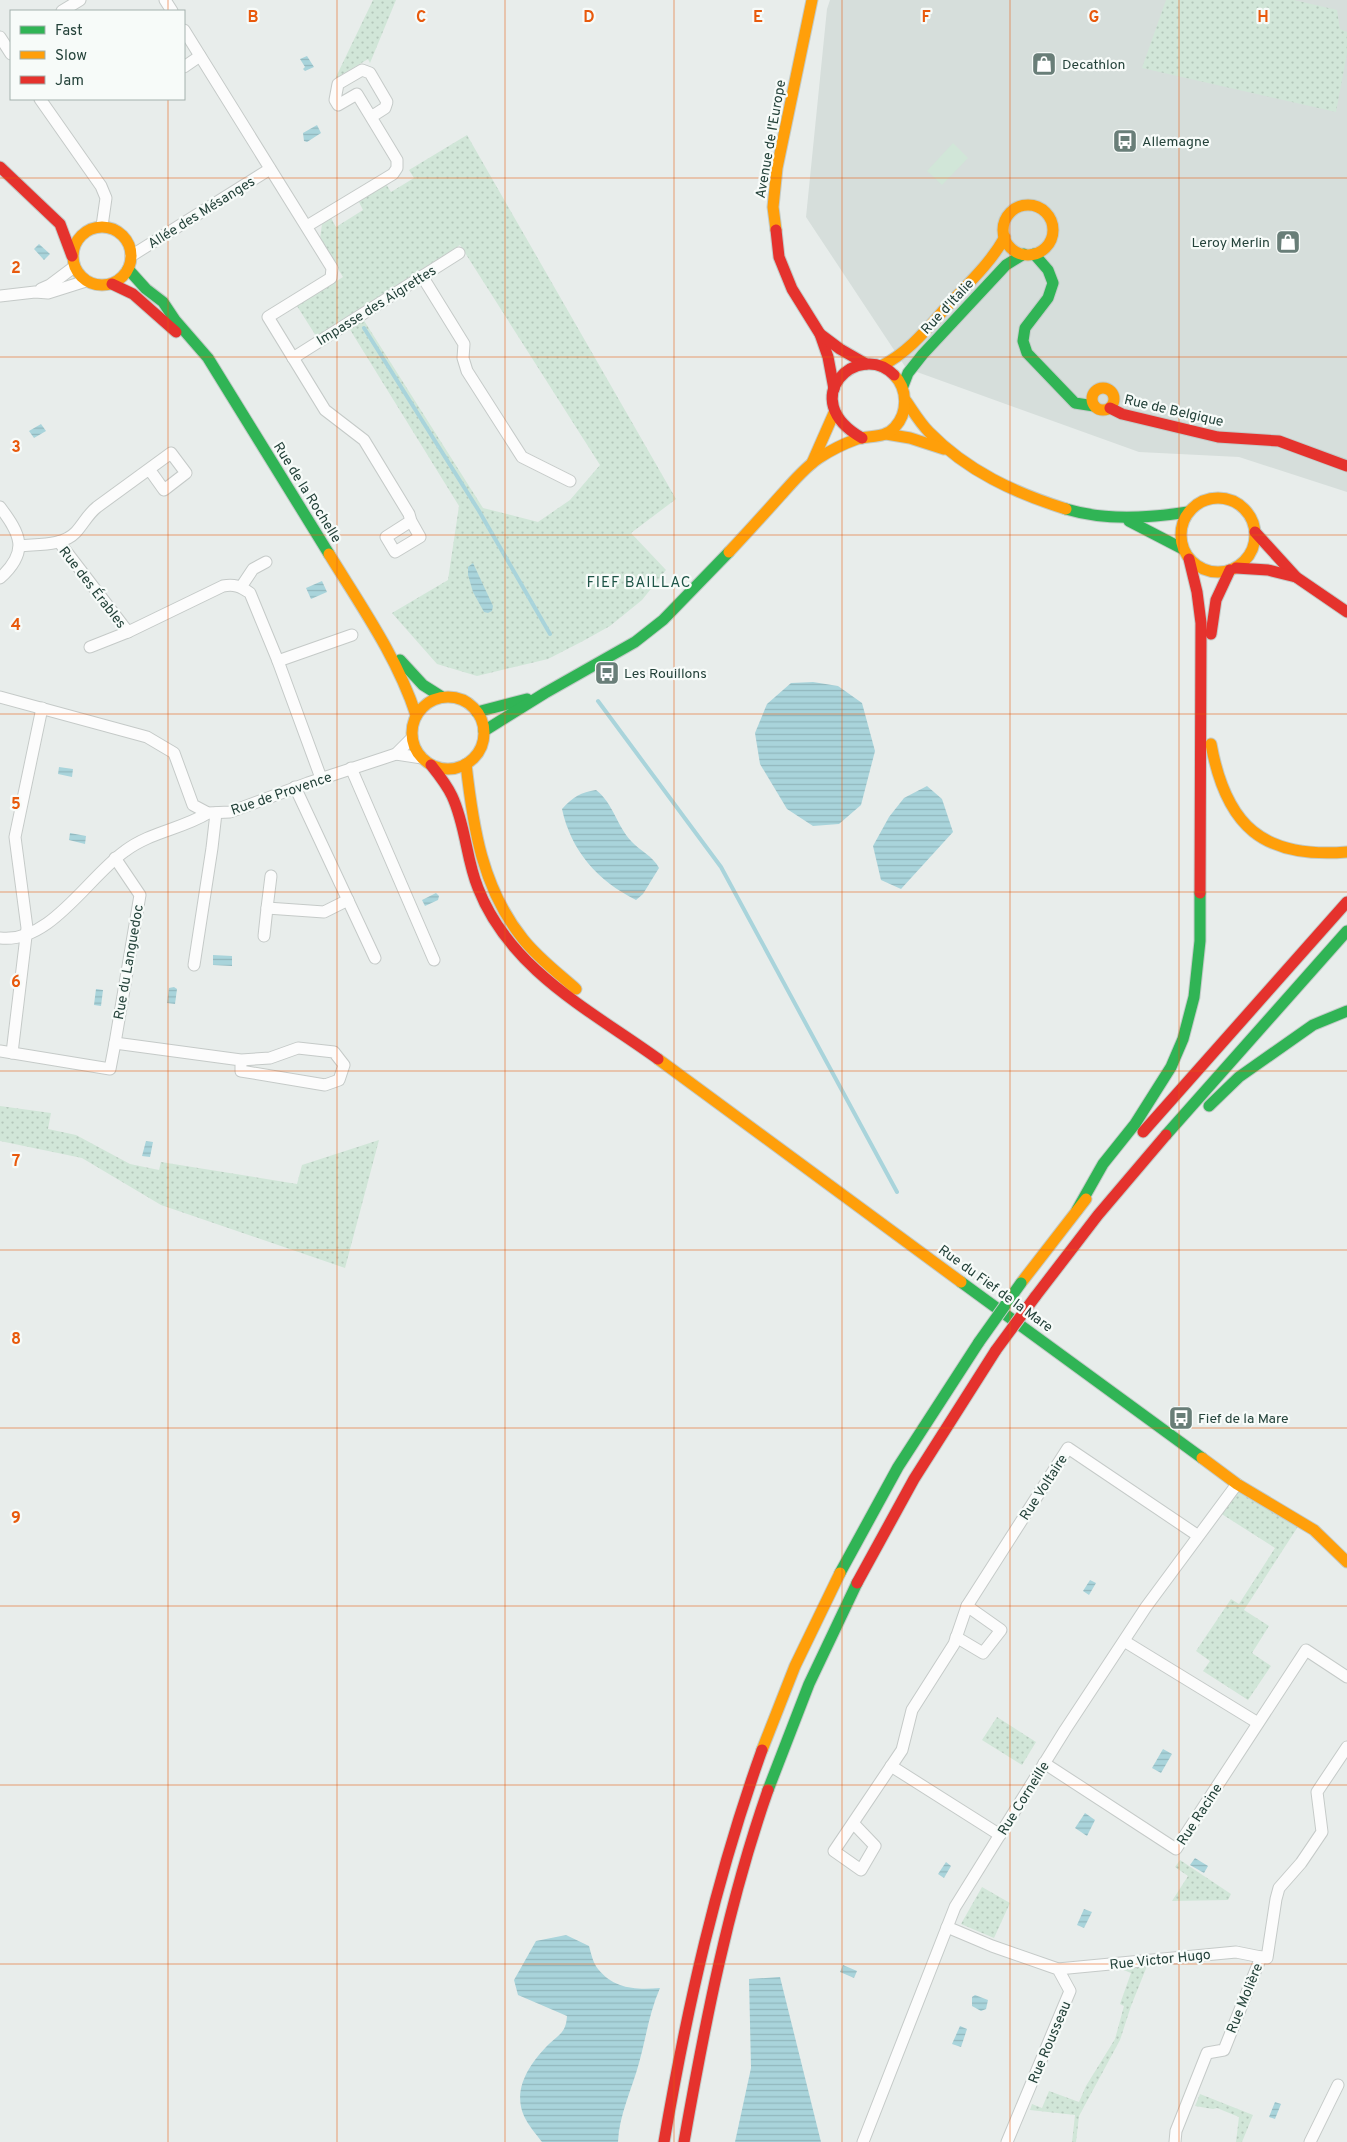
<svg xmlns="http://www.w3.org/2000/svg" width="1347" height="2142" viewBox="0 0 1347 2142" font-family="Overpass,sans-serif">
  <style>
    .built { fill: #d6dedb }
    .green { fill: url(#green-dots) }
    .pitch { fill: #d1e6d8 }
    .water { fill: url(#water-rules) }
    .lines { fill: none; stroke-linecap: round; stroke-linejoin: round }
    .stream { stroke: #a9d4db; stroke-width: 4 }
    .street-casing { stroke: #c5cac8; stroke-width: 13 }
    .fast-casing { stroke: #c3cbc8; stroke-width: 13 }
    .slow-casing { stroke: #c3cbc8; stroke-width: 13 }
    .jam-casing { stroke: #c3cbc8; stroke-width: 13 }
    .street { stroke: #fcfcfc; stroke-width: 11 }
    .fast { stroke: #30b455; stroke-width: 11 }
    .slow { stroke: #ff9f0a; stroke-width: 11 }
    .jam { stroke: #e5322d; stroke-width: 11 }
    .fast-bridge-casing { stroke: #c3ccc9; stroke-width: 13; stroke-linecap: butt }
    .jam-bridge-casing { stroke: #c3ccc9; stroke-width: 13; stroke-linecap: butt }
    .fast-bridge { stroke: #30b455; stroke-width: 11 }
    .jam-bridge { stroke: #e5322d; stroke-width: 11 }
    .grid { fill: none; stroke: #e8590c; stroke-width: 1; stroke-opacity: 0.55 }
    .labels { text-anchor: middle; stroke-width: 4.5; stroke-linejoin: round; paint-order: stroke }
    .poi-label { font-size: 14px; fill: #24423a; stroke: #f7fbf9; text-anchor: start }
    .street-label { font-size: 14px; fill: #24423a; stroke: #f7fbf9 }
    .neighbourhood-label { font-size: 15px; letter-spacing: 1px; fill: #1f5548; stroke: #f7fbf9 }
    .grid-label { font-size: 16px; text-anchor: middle; font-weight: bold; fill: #e8590c; stroke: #f7fbf9; stroke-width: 4.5; stroke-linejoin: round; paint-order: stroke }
  </style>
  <defs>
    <pattern id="green-dots" width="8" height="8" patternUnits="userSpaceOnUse" patternTransform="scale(1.25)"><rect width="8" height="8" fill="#d1e6d8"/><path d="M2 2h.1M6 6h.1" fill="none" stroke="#b3c6ba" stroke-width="1.8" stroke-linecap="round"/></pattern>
    <pattern id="water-rules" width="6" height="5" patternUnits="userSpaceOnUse" patternTransform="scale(1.25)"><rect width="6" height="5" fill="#a9d4db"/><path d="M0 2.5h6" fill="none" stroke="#91b7bd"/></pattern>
  </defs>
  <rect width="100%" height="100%" fill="#e8edeb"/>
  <path class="built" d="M 830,0 L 1347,0 L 1347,492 L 1239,457 L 1139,452 L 906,368 L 806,217 L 827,9 Z"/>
  <g class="green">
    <path d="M 373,0 L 396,0 L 370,63 L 368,59 L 335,79 Z"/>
    <path d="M 1166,0 L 1294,0 L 1337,10 L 1340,29 L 1347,32 L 1347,53 L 1336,112 L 1142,68 Z"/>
    <path d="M 467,135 L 676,499 L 631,533 L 666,570 L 642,600 L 610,626 L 583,641 L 548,659 L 477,676 L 437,664 L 392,613 L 448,580 L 459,506 L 349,328 L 363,319 L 483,508 L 538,522 L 570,500 L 600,465 L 460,245 L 316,336 L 297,306 L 343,277 L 320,239 L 322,224 L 331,218 L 336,227 L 363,210 L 359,202 L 386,184 L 391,192 L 414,178 L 409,170 Z"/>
    <path d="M 0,1106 L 51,1113 L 48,1129 L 76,1135 L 130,1164 L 159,1170 L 161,1162 L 297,1184 L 302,1165 L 379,1140 L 345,1268 L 161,1205 L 82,1158 L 0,1141 Z"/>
    <path d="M 1237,1484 L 1301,1522 L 1244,1610 L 1269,1626 L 1252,1653 L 1271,1666 L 1248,1700 L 1203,1671 L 1210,1661 L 1196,1651 L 1231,1599 L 1239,1604 L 1275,1548 L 1217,1511 Z"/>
    <path d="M 997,1717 L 1036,1742 L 1022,1765 L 982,1740 Z"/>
    <path d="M 1180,1860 L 1231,1894 L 1228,1900 L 1172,1901 L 1188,1876 L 1175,1867 Z"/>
    <path d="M 982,1887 L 1010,1903 L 994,1938 L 961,1924 Z"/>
    <path d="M 1147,1966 L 1131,2006 L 1120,2040 L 1079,2116 L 1076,2142 L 1072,2142 L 1075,2115 L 1030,2110 L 1032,2104 L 1042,2108 L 1049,2091 L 1079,2102 L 1086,2086 L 1115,2039 L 1124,2006 L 1120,2004 L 1131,1973 L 1121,1969 Z"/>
    <path d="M 1200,2094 L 1253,2115 L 1242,2142 L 1236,2142 L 1239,2117 L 1217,2108 L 1213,2109 L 1195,2106 Z"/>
  </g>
  <path class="pitch" d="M 953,143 L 968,158 L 942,185 L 927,171 Z"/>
  <g class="water">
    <path d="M 307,56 L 314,67 L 305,71 L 303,69 L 305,67 L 300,59 Z"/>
    <path d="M 317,125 L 321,133 L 307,142 L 304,141 L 303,133 Z"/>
    <path d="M 39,244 L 50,254 L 44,260 L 34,249 Z"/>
    <path d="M 41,424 L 46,431 L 34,438 L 29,431 Z"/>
    <path d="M 473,563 L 493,606 L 492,611 L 488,613 L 484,612 L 473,592 L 468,575 L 468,567 Z"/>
    <path d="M 322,581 L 327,592 L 311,599 L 306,588 Z"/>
    <path d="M 813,682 L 838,686 L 862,703 L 875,751 L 861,805 L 839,824 L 813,826 L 787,809 L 760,764 L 755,733 L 767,704 L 791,683 Z"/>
    <path d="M 59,767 L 73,769 L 72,777 L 58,774 Z"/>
    <path d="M 927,786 L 942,799 L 953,832 L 901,889 L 881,880 L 873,846 L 889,817 L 904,798 Z"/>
    <path d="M 596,790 C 613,803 617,826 631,841 C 640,851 653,856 659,868 L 643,894 L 636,900 C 598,881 571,851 562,809 C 573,797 581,792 596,790 Z"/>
    <path d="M 70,833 L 86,836 L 85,844 L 69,840 Z"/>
    <path d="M 436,893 L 439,896 L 438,900 L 425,906 L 422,900 Z"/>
    <path d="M 213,955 L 232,956 L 232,966 L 213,965 Z"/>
    <path d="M 174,987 L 177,989 L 175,1004 L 167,1003 L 169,988 Z"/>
    <path d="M 96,989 L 103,990 L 101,1006 L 94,1005 Z"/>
    <path d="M 146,1141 L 153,1142 L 150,1157 L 142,1156 Z"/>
    <path d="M 1090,1580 L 1096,1583 L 1089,1595 L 1083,1591 Z"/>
    <path d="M 1163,1749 L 1172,1754 L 1161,1773 L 1152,1768 Z"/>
    <path d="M 1085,1813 L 1095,1820 L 1087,1836 L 1075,1828 Z"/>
    <path d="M 1195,1858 L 1208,1866 L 1204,1873 L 1190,1865 Z"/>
    <path d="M 946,1862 L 951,1866 L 944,1878 L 938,1874 Z"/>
    <path d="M 1084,1909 L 1092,1912 L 1084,1928 L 1077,1925 Z"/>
    <path d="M 566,1935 L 589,1946 C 591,1953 593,1963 598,1969 C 614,1989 636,1990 660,1988 C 649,2013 646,2038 639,2063 C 632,2089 619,2115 618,2142 L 542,2142 C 536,2134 528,2125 524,2116 C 512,2089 530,2063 549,2044 C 560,2034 566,2032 567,2016 L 518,1995 L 514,1980 L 536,1941 Z"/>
    <path d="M 843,1965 L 857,1971 L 854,1978 L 840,1972 Z"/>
    <path d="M 780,1977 L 821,2142 L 735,2142 L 751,2068 L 749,1979 Z"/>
    <path d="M 975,1995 L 988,2000 L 986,2009 L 981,2011 L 972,2006 L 972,1997 Z"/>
    <path d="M 960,2026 L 967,2029 L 961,2047 L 952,2044 Z"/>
    <path d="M 1275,2102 L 1281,2104 L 1275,2119 L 1269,2117 Z"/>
  </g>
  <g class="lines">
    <g class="stream">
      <path d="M 364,328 L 479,511 L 550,634"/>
      <path d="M 598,701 L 721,867 L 897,1192"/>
    </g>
    <defs>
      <g id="street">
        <path d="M 165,0 L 172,11"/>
        <path d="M 62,11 L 80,0"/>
        <path d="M 184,30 L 332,268 L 331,278 L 268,317 L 325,410 L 364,440 L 409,514 L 411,521 L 420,537 L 395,552 L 386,537 L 411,521"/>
        <path d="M 0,37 L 11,54"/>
        <path d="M 184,67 L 200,56"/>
        <path d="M 40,99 L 101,186 L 106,198 L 102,226"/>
        <path d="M 307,226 L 393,174 L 397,168 L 397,160 L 357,94 L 338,105 L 335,100 L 338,84 L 362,70 L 370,73 L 387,102 L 385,108 L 371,117"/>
        <path d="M 131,256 L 270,169"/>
        <path d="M 422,276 L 464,344 L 463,358 L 467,371 L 522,457 L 570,481"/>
        <path d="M 41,289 L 50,285 L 74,267"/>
        <path d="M 0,296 L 35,292 L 48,293 L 86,281"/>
        <path d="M 293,358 L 459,253"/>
        <path d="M 0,507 C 20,534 30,551 0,578"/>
        <path d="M 59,542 L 128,632 L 223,586 C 234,584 240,586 250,593 L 278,661 L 321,778"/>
        <path d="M 20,546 C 38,544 63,546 76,532 C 84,523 88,514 97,507 L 171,453 L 186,473 L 164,490 L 149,469"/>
        <path d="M 241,587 L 253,569 L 266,562"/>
        <path d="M 90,647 L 128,632"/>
        <path d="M 278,661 L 352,635"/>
        <path d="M 0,697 L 147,737 L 174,753 L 193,805 L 208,813 L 230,812 L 308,783 L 384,758 L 396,754 L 412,738"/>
        <path d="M 396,754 L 422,758"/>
        <path d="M 351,768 L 434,960"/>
        <path d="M 295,787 L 375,958"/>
        <path d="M 271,876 L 267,908 L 324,912 L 348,900"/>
        <path d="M 264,936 L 267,908"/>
        <path d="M 0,938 C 50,944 88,877 125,851 C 150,832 182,829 208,813"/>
        <path d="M 194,965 L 212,848 L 216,813"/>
        <path d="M 115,1043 L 140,895 L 115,858"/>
        <path d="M 0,1051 L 110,1069 L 115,1043 L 241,1060 L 270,1058 L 298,1048 L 334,1052 L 344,1065 L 339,1080 L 325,1085 L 241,1071 L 241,1060"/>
        <path d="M 12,1053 L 27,928 L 15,837 L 42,708"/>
        <path d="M 956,1637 L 983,1653 L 1001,1630 L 967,1606"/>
        <path d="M 1124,1641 L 1258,1723"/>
        <path d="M 1044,1763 L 1176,1849 L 1306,1650 L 1347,1677"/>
        <path d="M 891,1766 L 1000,1835"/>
        <path d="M 853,1823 L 875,1846 L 861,1870 L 834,1851 L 902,1750 L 912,1710 L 954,1644 L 967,1606 L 1068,1448 L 1197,1535"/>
        <path d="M 947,1927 L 992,1946 L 1058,1969 L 1070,1991 L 1007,2142"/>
        <path d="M 1058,1969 L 1236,1952 L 1261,1957"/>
        <path d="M 863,2142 L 955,1907 L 1065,1730 L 1146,1607 L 1237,1484"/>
        <path d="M 1175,2142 L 1176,2131 L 1207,2053 L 1224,2050 L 1261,1957 L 1267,1958 L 1276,1899 L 1279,1888 L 1301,1863 L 1322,1832 L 1317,1792 L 1347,1747"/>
        <path d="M 1310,2142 L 1338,2085"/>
      </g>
      <g id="fast">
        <path d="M 1034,254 L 1048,270 L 1053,283 L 1048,298 L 1025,328 L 1023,341 L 1027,353 L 1075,403 L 1094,406"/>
        <path d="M 128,269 L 146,289 L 163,302 L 175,320 L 208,358 L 329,554"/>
        <path d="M 903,386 L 908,373 L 923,354 L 1006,265 L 1024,254"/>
        <path d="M 1066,509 C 1106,521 1148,518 1188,512"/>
        <path d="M 1129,521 L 1183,549"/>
        <path d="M 400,660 L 423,685 L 442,697"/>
        <path d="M 477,712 L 527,699"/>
        <path d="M 484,731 L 545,693 L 635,642 L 663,620 L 729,552"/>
        <path d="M 1209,1106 L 1239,1077 L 1313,1025 L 1347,1011"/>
        <path d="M 1166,1135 L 1347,931"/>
        <path d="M 1077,1210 L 1103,1164 L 1135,1124 L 1171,1067 L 1183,1039 L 1194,997 L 1200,941 L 1200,893"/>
        <path d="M 961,1282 L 1202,1458"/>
        <path d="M 840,1573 L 898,1467 L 979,1342"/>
        <path d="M 768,1790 L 809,1684 L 857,1583"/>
      </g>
      <g id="slow">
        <circle cx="1028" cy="230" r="25"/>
        <circle cx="102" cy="256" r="29"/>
        <path d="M 776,230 L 773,207 L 777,168 L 812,0"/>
        <path d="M 881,366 C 910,352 930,325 951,302 C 971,281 991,262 1005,237"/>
        <circle cx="1103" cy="399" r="11"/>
        <path d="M 906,401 C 913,411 920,423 929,432 C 967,471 1015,493 1066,509"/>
        <path d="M 886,434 L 910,438 L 944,449"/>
        <path d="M 812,463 L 834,413"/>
        <circle cx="1218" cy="535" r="37"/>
        <path d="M 729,552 C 747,533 764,514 781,495 C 793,482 804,468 819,458 C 831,450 843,444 857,439 C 870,435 885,439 895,427 C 908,413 908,389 894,375"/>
        <path d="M 329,554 C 361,606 397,657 416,715"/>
        <circle cx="448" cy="733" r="36"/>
        <path d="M 1211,744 C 1226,826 1263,859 1347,852"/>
        <path d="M 466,764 C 473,827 482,888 523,939 C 538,958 558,973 576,989"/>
        <path d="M 658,1059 L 961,1282"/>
        <path d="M 1021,1283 L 1086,1199"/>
        <path d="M 1202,1458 L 1237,1484 L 1314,1530 L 1347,1562"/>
        <path d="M 762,1750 L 795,1666 L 840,1573"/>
      </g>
      <g id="jam">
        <path d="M 0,167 L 60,224 L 72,256"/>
        <path d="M 776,230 L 779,257 L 792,289 L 820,334 L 828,357 L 834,389"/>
        <path d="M 112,284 L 133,294 L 176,332"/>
        <path d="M 820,334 L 840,349 L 866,364"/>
        <path d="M 1110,408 L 1122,414 L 1218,437 L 1279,441 L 1347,466"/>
        <path d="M 862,438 C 794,399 859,339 894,375"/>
        <path d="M 1255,532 L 1296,577 L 1347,612"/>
        <path d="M 1189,559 L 1197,592 L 1201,623 L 1200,893"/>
        <path d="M 1236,568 L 1268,570 L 1296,577"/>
        <path d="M 1211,634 L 1216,600 L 1230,570"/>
        <path d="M 431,765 C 439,775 447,785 452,796 C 466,826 466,859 478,888 C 510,970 590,1010 658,1059"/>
        <path d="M 1143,1132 L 1347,902"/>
        <path d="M 1035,1297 L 1098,1215 L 1166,1135"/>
        <path d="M 857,1583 L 914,1479 L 996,1350"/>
        <path d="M 664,2142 C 687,2008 716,1878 762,1750"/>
        <path d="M 684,2142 C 705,2023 728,1904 768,1790"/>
      </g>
    </defs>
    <use href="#street" class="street-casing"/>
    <use href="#fast" class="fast-casing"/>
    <use href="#slow" class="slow-casing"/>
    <use href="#jam" class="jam-casing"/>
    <use href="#street" class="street"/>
    <use href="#fast" class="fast"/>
    <use href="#slow" class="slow"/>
    <use href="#jam" class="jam"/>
    <defs>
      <path id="fast-bridge" d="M 979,1342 L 1021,1283"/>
      <path id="jam-bridge" d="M 996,1350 L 1035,1297"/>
    </defs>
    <use href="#fast-bridge" class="fast-bridge-casing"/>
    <use href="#jam-bridge" class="jam-bridge-casing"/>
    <use href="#fast-bridge" class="fast-bridge"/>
    <use href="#jam-bridge" class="jam-bridge"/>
  </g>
  <path class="grid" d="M 168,0 L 168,11M 337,0 L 337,2142M 505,0 L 505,2142M 674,0 L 674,2142M 842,0 L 842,2142M 1010,0 L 1010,2142M 1179,0 L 1179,2142M 168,99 L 168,2142M 0,178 L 1347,178M 0,357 L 1347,357M 0,535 L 1347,535M 0,714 L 1347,714M 0,892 L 1347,892M 0,1071 L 1347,1071M 0,1250 L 1347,1250M 0,1428 L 1347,1428M 0,1606 L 1347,1606M 0,1785 L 1347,1785M 0,1964 L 1347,1964"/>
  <defs>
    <symbol id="shop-square" viewBox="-11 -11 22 22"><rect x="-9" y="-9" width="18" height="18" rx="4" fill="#697e78" stroke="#f7fbf9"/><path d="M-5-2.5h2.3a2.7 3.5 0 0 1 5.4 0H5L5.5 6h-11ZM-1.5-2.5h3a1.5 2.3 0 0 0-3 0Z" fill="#fff"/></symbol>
    <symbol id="bus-square" viewBox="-11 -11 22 22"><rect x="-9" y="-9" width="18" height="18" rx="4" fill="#697e78" stroke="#f7fbf9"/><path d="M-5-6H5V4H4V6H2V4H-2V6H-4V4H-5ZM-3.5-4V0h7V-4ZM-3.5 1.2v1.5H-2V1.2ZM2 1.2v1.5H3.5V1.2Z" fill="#fff"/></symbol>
  </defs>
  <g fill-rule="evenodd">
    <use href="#shop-square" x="1030" y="50" width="28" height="28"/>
    <use href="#bus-square" x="1111" y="127" width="28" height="28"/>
    <use href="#shop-square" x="1274" y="228" width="28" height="28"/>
    <use href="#bus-square" x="593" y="659" width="28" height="28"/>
    <use href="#bus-square" x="1167" y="1404" width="28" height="28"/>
  </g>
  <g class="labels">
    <g class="poi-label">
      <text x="1062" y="69">Decathlon</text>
      <text x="1142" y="146">Allemagne</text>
      <text x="1270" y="247" text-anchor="end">Leroy Merlin</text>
      <text x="624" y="678">Les Rouillons</text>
      <text x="1198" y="1423">Fief de la Mare</text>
    </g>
    <g class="street-label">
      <text transform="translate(770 139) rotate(-80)" y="5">Avenue de l'Europe</text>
      <text transform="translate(201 212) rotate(-32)" y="5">Allée des Mésanges</text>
      <text transform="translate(376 305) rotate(-32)" y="5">Impasse des Aigrettes</text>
      <text transform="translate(947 306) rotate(-47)" y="5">Rue d'Italie</text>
      <text transform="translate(1174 410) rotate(13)" y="5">Rue de Belgique</text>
      <text transform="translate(308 492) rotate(58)" y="5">Rue de la Rochelle</text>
      <text transform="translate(93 587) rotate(52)" y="5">Rue des Érables</text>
      <text transform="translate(281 793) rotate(-19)" y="5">Rue de Provence</text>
      <text transform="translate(128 962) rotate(-80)" y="5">Rue du Languedoc</text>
      <text transform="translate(996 1288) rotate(36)" y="5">Rue du Fief de la Mare</text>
      <text transform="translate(1043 1487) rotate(-57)" y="5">Rue Voltaire</text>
      <text transform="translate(1023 1798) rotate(-58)" y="5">Rue Corneille</text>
      <text transform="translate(1199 1814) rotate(-57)" y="5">Rue Racine</text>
      <text transform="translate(1160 1959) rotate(-6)" y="5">Rue Victor Hugo</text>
      <text transform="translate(1244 1998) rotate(-68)" y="5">Rue Molière</text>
      <text transform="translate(1049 2042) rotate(-67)" y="5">Rue Rousseau</text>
    </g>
    <g class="neighbourhood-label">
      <text x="639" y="587">FIEF BAILLAC</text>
    </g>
  </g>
  <g class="grid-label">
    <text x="253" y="22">B</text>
    <text x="421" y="22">C</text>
    <text x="589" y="22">D</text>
    <text x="758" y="22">E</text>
    <text x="926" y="22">F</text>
    <text x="1094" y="22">G</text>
    <text x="1263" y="22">H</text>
    <text x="16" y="273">2</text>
    <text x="16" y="452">3</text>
    <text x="16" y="630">4</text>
    <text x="16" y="809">5</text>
    <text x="16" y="987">6</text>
    <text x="16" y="1166">7</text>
    <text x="16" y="1344">8</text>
    <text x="16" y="1523">9</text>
  </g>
  <rect x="10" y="10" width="175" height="90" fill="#f7fbf9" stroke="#a3b1ad"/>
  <rect x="20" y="26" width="25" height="8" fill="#30b455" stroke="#a3b1ad"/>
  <text x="55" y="35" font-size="15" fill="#24423a">Fast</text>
  <rect x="20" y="51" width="25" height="8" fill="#ff9f0a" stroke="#a3b1ad"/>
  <text x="55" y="60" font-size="15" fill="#24423a">Slow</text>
  <rect x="20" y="76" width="25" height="8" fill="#e5322d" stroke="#a3b1ad"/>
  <text x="55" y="85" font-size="15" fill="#24423a">Jam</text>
</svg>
